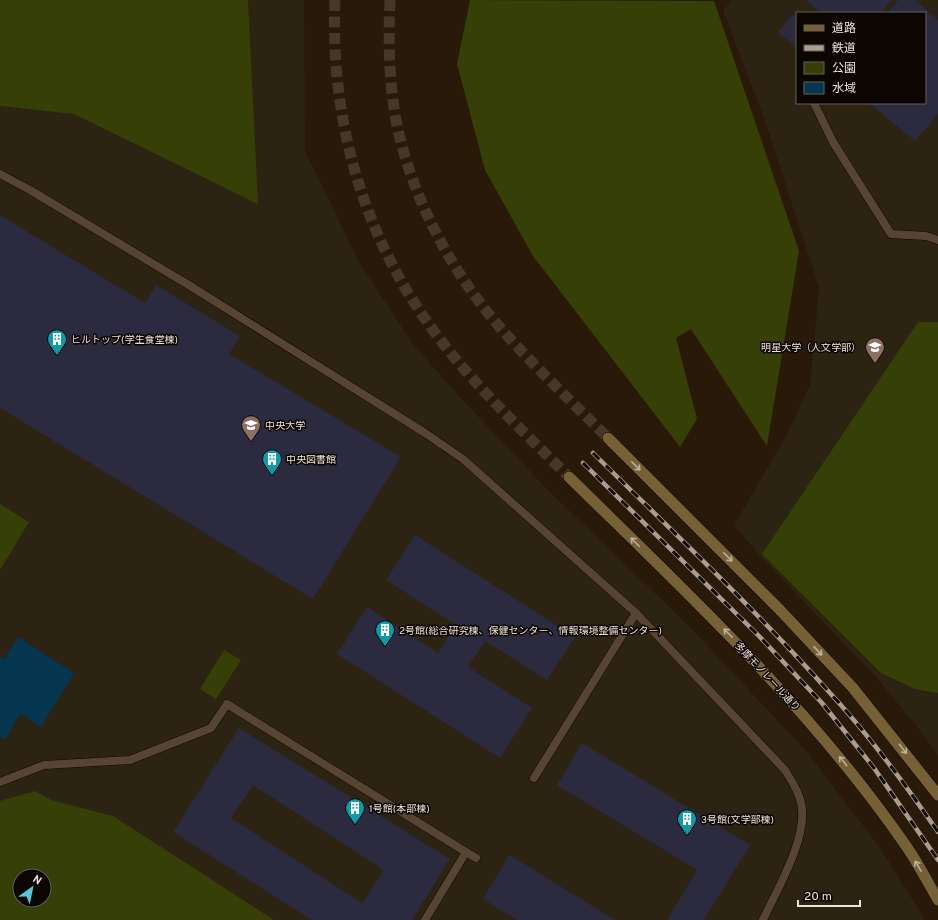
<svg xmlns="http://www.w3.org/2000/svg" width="938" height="920" viewBox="0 0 938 920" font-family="Overpass,'Noto Sans JP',sans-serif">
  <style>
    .education { fill: #2c2313; fill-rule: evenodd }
    .green { fill: #363f05; fill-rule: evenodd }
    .water { fill: #04374f }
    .building { fill: #2b2a3f; fill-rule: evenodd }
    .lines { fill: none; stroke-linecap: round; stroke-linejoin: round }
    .secondary-tunnel { stroke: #473728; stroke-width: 11; stroke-dasharray: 11 5.5; stroke-linecap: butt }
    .service-casing { stroke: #110400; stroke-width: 9 }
    .secondary-casing { stroke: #110400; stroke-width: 12 }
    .service { stroke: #574533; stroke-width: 8 }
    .secondary { stroke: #766137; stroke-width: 11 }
    .rail-casing { stroke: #aa9d90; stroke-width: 4.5 }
    .rail { stroke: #0c0602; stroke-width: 3; stroke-dasharray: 9; stroke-linecap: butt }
    .oneway { stroke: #beaf98 }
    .labels { text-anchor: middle; stroke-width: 3; stroke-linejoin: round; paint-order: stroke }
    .poi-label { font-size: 10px; fill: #eee3d8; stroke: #0c0602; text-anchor: start }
    .street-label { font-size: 10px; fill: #eee3d8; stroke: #0c0602 }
  </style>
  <rect width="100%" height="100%" fill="#291909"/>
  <g class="education">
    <path d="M 0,0 L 304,0 L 305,151 L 361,265 L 413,344 L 456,393 L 549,491 L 688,625 L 807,752 L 881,849 L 925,920 L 0,920 ZM 20,876 L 44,876 L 44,900 L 20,900 Z"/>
    <path d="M 732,0 L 938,0 L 938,755 L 915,724 L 875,676 L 760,556 L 734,525 L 784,440 L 810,385 L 819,287 L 763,115 L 723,11 ZM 797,13 L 925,13 L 925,103 L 797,103 Z"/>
  </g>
  <g class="green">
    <path d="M 0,0 L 248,0 L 258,204 L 74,114 L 0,106 Z"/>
    <path d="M 470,0 L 714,1 L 799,251 L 767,446 L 691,329 L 676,338 L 697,419 L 680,447 L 533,256 L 485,170 L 457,64 Z"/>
    <path d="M 918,322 L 938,322 L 938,693 L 915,689 L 881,673 L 762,554 Z"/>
    <path d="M 0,504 L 29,522 L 0,570 Z"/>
    <path d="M 224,650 L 241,660 L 216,699 L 200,689 Z"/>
    <path d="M 35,791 L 51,800 L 113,816 L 274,920 L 0,920 L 0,801 ZM 20,876 L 44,876 L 44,900 L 20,900 Z"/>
  </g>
  <path class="water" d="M 18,637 L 74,673 L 41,727 L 20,713 L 5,740 L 0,737 L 0,657 L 4,659 Z"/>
  <g class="building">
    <path d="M 806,0 L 892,0 L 881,13 L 822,13 Z"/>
    <path d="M 898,0 L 915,0 L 938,20 L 938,114 L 915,141 L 869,103 L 925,103 L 925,13 L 887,13 Z"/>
    <path d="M 792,14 L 797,18 L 797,48 L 778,32 Z"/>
    <path d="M 0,215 L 145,303 L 156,285 L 240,336 L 229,354 L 401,457 L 313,599 L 0,408 Z"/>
    <path d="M 415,535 L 575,637 L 547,680 L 485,641 L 468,667 L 532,708 L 500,758 L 337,654 L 367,607 L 438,653 L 456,625 L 386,580 Z"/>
    <path d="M 239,728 L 450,859 L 412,920 L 312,920 L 173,832 ZM 253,785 L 384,870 L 362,903 L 231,818 Z"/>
    <path d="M 582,743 L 750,845 L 704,920 L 667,920 L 697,870 L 557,785 Z"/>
    <path d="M 509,855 L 526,865 L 615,920 L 517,920 L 483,899 Z"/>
  </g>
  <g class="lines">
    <g class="secondary-tunnel">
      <path d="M 335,0 C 330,115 361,229 428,323 C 468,380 520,428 569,477"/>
      <path d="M 390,0 C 388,43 389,88 398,130 C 415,204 454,276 504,332 C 537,369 573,403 608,438"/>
    </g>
    <defs>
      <g id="service">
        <path d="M 814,103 L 833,142 L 891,234 L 926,236 L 938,240"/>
        <path d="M 0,174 L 30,190 L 192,287 L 425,433 L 463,459 L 636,613 L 785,770 C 791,780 799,791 801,803 C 809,837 777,889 763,920"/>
        <path d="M 534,778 L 636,613"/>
        <path d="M 0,782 L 44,765 L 130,760 L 211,728 L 227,704 L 466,852 L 425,920"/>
        <path d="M 466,852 L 476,858"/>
      </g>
      <g id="secondary">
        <path d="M 608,438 L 780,610 L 853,688 L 938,795"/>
        <path d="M 569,477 C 687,593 809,706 904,843 C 917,861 927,881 938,900"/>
      </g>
    </defs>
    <use href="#service" class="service-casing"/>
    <use href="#secondary" class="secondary-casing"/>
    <use href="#service" class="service"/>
    <use href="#secondary" class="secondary"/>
    <defs>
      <g id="rail">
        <path d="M 593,453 C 673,532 755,609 830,693 C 870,736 905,784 938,832"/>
        <path d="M 583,463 L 758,635 L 822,703 L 874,768 L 938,860"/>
      </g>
    </defs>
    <use href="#rail" class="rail-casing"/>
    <use href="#rail" class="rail"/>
  </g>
  <defs><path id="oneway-shaft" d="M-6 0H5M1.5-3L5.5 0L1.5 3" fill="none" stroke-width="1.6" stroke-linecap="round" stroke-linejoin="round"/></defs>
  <g class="oneway">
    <use href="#oneway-shaft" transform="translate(636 466) rotate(45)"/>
    <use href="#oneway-shaft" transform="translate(635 542) rotate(-135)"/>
    <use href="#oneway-shaft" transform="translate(728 557) rotate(45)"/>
    <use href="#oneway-shaft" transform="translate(728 633) rotate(-135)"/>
    <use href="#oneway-shaft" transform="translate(818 651) rotate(47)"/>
    <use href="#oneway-shaft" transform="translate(903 749) rotate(52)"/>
    <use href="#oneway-shaft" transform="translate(843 761) rotate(-129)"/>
    <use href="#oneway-shaft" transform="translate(918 866) rotate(-120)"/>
  </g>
  <defs>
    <symbol id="building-pin" viewBox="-11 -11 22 30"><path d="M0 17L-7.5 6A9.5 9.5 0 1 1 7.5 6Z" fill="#0f9aa8" stroke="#0c0602"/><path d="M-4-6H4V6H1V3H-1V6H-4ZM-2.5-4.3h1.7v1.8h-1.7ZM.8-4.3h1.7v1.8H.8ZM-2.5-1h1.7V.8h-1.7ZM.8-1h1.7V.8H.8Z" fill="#fff"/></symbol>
    <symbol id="university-pin" viewBox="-11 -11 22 30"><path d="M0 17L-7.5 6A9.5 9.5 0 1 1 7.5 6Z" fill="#8d6e63" stroke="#0c0602"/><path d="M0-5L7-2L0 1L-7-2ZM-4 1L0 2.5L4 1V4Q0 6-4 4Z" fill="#fff"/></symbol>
  </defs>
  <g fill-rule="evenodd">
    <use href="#building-pin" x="46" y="328" width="22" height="30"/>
    <use href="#university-pin" x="864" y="336" width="22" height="30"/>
    <use href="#university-pin" x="240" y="414" width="22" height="30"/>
    <use href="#building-pin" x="261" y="448" width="22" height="30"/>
    <use href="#building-pin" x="374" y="619" width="22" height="30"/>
    <use href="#building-pin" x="344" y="797" width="22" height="30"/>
    <use href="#building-pin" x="676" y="808" width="22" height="30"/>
  </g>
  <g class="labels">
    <g class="poi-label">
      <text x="71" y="343">ヒルトップ(学生食堂棟)</text>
      <text x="861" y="351" text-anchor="end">明星大学（人文学部）</text>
      <text x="265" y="429">中央大学</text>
      <text x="286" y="463">中央図書館</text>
      <text x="399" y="634">2号館(総合研究棟、保健センター、情報環境整備センター)</text>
      <text x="369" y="812">1号館(本部棟)</text>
      <text x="701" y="823">3号館(文学部棟)</text>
    </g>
    <g class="street-label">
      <text transform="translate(768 676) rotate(47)" y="4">多摩モノレール通り</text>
    </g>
  </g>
  <rect x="796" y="12" width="130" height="92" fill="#0c0602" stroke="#665e58"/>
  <rect x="804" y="25" width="20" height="6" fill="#766137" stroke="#665e58"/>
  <text x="832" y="32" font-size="12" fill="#eee3d8">道路</text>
  <rect x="804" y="45" width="20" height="6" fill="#aa9d90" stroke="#665e58"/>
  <text x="832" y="52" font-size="12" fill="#eee3d8">鉄道</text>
  <rect x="804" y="62" width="20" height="12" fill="#363f05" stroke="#665e58"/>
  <text x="832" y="72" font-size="12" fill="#eee3d8">公園</text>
  <rect x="804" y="82" width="20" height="12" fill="#04374f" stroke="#665e58"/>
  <text x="832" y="92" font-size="12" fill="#eee3d8">水域</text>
  <g transform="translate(32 888) rotate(33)"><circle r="19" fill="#0c0602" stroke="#665e58"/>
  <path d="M0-3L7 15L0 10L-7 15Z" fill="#55cadf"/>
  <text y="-6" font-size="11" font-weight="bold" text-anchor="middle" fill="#eee3d8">N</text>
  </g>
  <path d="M798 900v6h62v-6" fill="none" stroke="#eee3d8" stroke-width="2"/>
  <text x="804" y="900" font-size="12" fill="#eee3d8" stroke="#0c0602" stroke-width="3" paint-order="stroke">20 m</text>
</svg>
